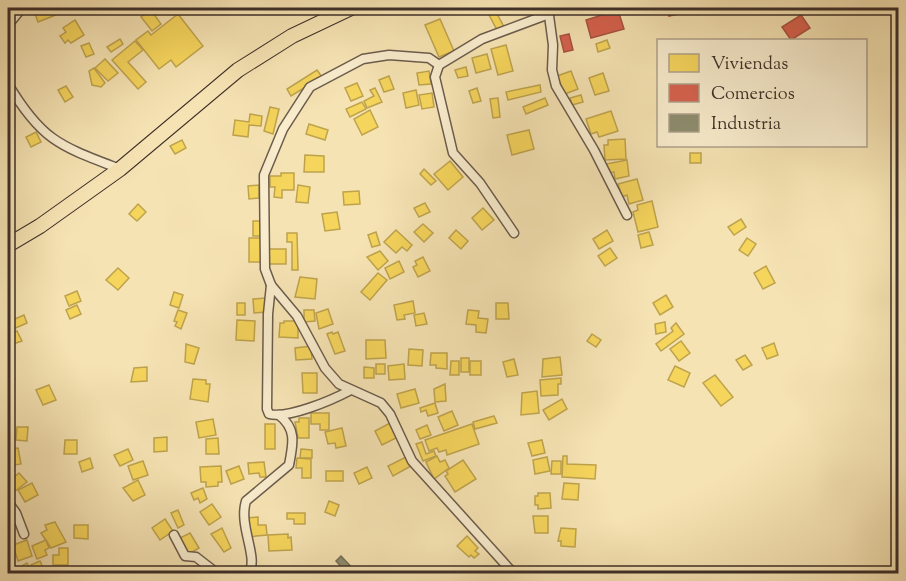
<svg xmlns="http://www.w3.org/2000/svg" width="906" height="581" viewBox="0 0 906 581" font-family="'Sorts Mill Goudy',serif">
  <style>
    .homes { fill: #f6d55c; stroke: #bea34d; stroke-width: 1.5 }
    .shops { fill: #d6604d; stroke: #a85142; stroke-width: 1.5 }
    .industry { fill: #8c8c6e; stroke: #747059; stroke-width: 1.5 }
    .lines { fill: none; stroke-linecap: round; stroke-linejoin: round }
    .minor-casing { stroke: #6b5c4c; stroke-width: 11 }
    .primary-casing { stroke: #3d2f29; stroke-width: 16 }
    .minor { stroke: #f9edce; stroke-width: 8 }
    .primary { stroke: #f6e3b3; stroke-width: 14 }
  </style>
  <rect width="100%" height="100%" fill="#f6e3b3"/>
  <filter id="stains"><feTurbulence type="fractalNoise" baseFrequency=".00333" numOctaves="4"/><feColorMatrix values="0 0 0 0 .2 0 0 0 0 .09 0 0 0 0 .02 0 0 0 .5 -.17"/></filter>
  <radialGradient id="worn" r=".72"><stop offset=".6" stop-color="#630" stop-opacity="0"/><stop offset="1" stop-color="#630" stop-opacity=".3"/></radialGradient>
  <g class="homes">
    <path d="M 33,8 L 65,8 L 66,11 L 38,22 Z"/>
    <path d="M 494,8 L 504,27 L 497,30 L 486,9 Z"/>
    <path d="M 151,10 L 161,24 L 152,31 L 141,17 Z"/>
    <path d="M 178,14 L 203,46 L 176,67 L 171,60 L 159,69 L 136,40 L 148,31 L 151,35 Z"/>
    <path d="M 440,19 L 454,51 L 439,57 L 425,25 Z"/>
    <path d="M 75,20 L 84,35 L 71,43 L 68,40 L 65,43 L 60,36 L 66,32 L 63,28 Z"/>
    <path d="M 120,39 L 123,44 L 111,52 L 107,47 Z"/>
    <path d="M 607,40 L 610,48 L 598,52 L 596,44 Z"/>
    <path d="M 135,41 L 143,50 L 128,62 L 146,82 L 138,89 L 112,60 Z"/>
    <path d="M 89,43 L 94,54 L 86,57 L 81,46 Z"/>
    <path d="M 506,45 L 513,71 L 498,75 L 491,49 Z"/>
    <path d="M 487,54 L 491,69 L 476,73 L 472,58 Z"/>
    <path d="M 105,59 L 118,73 L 108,81 L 95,68 Z"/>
    <path d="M 466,67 L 468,76 L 458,78 L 455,70 Z"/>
    <path d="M 94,68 L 105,83 L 101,87 L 92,85 L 89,71 Z"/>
    <path d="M 317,70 L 322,77 L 291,96 L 287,89 Z"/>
    <path d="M 429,71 L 431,84 L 419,85 L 417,73 Z"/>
    <path d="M 571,71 L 578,89 L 565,94 L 557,76 Z"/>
    <path d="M 603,73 L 609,91 L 595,95 L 589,78 Z"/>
    <path d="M 389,76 L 394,89 L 384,92 L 379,80 Z"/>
    <path d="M 357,83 L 363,96 L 351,101 L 345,88 Z"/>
    <path d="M 540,85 L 541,92 L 508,100 L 506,92 Z"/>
    <path d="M 66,86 L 73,97 L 65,102 L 58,90 Z"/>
    <path d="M 375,88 L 382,102 L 367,108 L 364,101 L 374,96 L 370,90 Z"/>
    <path d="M 477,88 L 481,101 L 473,103 L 469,91 Z"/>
    <path d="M 416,90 L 419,105 L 406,108 L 403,93 Z"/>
    <path d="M 432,93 L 434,107 L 422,109 L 419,95 Z"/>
    <path d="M 581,95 L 583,102 L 572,105 L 570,98 Z"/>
    <path d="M 498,98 L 500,117 L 493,118 L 490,99 Z"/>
    <path d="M 545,98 L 548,105 L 526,114 L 523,107 Z"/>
    <path d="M 362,102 L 366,109 L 350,117 L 346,109 Z"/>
    <path d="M 270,107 L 279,109 L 273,134 L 264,131 Z"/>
    <path d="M 370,110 L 378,127 L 362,135 L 354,119 Z"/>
    <path d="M 611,111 L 618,131 L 599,137 L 597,132 L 591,134 L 586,119 Z"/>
    <path d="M 250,114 L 262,116 L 261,126 L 249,125 L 248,137 L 233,135 L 235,120 L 249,122 Z"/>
    <path d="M 309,124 L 328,130 L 325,140 L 306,134 Z"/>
    <path d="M 529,130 L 534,149 L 512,155 L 507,135 Z"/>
    <path d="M 36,132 L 41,142 L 31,147 L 26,137 Z"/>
    <path d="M 625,139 L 626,159 L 605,160 L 604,145 L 608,145 L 608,140 Z"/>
    <path d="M 182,140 L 186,148 L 175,154 L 170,146 Z"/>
    <rect x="690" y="153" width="11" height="10"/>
    <path d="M 305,155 L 324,156 L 324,172 L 304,172 Z"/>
    <path d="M 627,160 L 629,176 L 615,179 L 614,172 L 608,173 L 606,164 Z"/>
    <path d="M 450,161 L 463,177 L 448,190 L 434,174 Z"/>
    <path d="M 424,169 L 436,181 L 431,185 L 420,174 Z"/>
    <path d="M 281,173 L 294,173 L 294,190 L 282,190 L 282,198 L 274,197 L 275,187 L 270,187 L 270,176 L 281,176 Z"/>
    <path d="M 637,179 L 643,200 L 629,204 L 627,195 L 622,197 L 618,184 Z"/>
    <path d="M 259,185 L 259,198 L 249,199 L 248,186 Z"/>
    <path d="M 298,185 L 310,187 L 308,203 L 296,202 Z"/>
    <path d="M 359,191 L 360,204 L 344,205 L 343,192 Z"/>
    <path d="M 652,201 L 658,227 L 638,232 L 633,212 L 638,210 L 637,205 Z"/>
    <path d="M 425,203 L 430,212 L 419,217 L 414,208 Z"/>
    <path d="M 138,204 L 146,212 L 137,221 L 129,214 Z"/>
    <path d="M 483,208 L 494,220 L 482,230 L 472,218 Z"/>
    <path d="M 337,212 L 340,229 L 325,231 L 322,214 Z"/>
    <path d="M 741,219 L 746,227 L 734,235 L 728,227 Z"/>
    <rect x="253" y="221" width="8" height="15"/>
    <path d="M 423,224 L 433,233 L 424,242 L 414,232 Z"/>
    <path d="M 396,230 L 412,245 L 407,251 L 402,247 L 396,253 L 384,242 Z"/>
    <path d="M 456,230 L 468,241 L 461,249 L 449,238 Z"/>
    <path d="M 607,230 L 613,241 L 599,249 L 593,239 Z"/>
    <path d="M 376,232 L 380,245 L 372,247 L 368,235 Z"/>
    <path d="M 649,232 L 653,245 L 641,248 L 638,235 Z"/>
    <path d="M 287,233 L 297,233 L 298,270 L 292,270 L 292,242 L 287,242 Z"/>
    <rect x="249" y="238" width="13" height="24"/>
    <path d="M 747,238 L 756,244 L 748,256 L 739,250 Z"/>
    <path d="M 610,248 L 617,258 L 605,266 L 598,256 Z"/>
    <rect x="269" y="249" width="17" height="15"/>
    <path d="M 380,251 L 388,261 L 378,270 L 367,257 Z"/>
    <path d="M 423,257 L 430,271 L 418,277 L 413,267 L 417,265 L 415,261 Z"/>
    <path d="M 399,261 L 404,272 L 390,279 L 385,268 Z"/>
    <path d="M 766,266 L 775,283 L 763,289 L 754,273 Z"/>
    <path d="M 118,268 L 129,278 L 118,290 L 106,280 Z"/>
    <path d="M 378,273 L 387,280 L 370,300 L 361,292 Z"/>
    <path d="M 300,277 L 317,279 L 315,299 L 295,297 Z"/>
    <path d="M 77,291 L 81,301 L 69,306 L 65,296 Z"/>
    <path d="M 174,292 L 183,295 L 179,308 L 170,305 Z"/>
    <path d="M 666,295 L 673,307 L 660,315 L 653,303 Z"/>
    <path d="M 265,298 L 266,312 L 254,313 L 253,299 Z"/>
    <path d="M 413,301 L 415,313 L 404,315 L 405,319 L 397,320 L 394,305 Z"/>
    <rect x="237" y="303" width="8" height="12"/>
    <path d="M 496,303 L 508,303 L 509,319 L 496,319 Z"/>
    <path d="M 77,305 L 81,314 L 70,319 L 66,310 Z"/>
    <path d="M 328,309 L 333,324 L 319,329 L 316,313 Z"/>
    <path d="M 178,310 L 187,313 L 181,329 L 175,326 L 177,322 L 174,321 Z"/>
    <path d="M 304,310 L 314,310 L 315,321 L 304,322 Z"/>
    <path d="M 468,310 L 479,311 L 478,318 L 488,319 L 486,333 L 476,332 L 476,325 L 466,324 Z"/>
    <path d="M 424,313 L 427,324 L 416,326 L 414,315 Z"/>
    <path d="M 24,315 L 27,323 L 11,330 L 8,322 Z"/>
    <path d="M 237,320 L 255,321 L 254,341 L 236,340 Z"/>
    <path d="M 284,321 L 298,321 L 298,338 L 279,337 L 280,323 L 284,323 Z"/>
    <path d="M 665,322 L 666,332 L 656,334 L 655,324 Z"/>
    <path d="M 676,323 L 684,334 L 661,351 L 656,344 L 673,331 L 671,328 Z"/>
    <path d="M 17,331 L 22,341 L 10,345 L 8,334 Z"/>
    <path d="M 332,332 L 333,334 L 338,332 L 345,351 L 335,354 L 327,334 Z"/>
    <path d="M 592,334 L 601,340 L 596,347 L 587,341 Z"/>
    <path d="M 366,340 L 385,340 L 386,358 L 366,359 Z"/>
    <path d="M 681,341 L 690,353 L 679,361 L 670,349 Z"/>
    <path d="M 774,343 L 778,355 L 767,359 L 762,348 Z"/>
    <path d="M 186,344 L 199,348 L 194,364 L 185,362 Z"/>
    <path d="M 311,346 L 312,359 L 296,360 L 295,348 Z"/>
    <path d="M 409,349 L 423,350 L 422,366 L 408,365 Z"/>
    <path d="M 431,353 L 447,353 L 447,369 L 436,368 L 436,365 L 430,365 Z"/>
    <path d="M 745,355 L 752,365 L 743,370 L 736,360 Z"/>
    <path d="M 560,357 L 562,375 L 542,377 L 543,359 Z"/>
    <rect x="461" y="358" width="8" height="14"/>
    <path d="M 8,359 L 15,379 L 8,381 Z"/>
    <path d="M 514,359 L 518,375 L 507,377 L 503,362 Z"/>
    <path d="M 451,361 L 459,361 L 459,375 L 450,375 Z"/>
    <rect x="470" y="361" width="11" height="14"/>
    <rect x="376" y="364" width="9" height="10"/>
    <path d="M 404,364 L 405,379 L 389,380 L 388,366 Z"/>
    <path d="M 675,366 L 690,373 L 684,387 L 668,380 Z"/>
    <path d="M 147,367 L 147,381 L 131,382 L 134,368 Z"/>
    <path d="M 364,367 L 374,368 L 374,378 L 364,378 Z"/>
    <path d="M 302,373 L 317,373 L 317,393 L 303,393 Z"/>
    <path d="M 715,375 L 733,397 L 721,406 L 703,383 Z"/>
    <path d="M 561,378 L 561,384 L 558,384 L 558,395 L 541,396 L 540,380 Z"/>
    <path d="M 193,379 L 206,380 L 206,384 L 210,384 L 208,402 L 190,399 Z"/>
    <path d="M 445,384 L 446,401 L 435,402 L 434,389 Z"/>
    <path d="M 49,385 L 56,400 L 43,405 L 36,390 Z"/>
    <path d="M 415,389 L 419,403 L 401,408 L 397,394 Z"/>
    <path d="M 537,391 L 539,413 L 521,415 L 522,393 Z"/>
    <path d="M 562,399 L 567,409 L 549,420 L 543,410 Z"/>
    <path d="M 435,403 L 438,413 L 428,416 L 426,410 L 421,412 L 420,408 Z"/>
    <path d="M 452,411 L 458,425 L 444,431 L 438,417 Z"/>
    <path d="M 311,413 L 329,413 L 329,430 L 320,430 L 320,424 L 311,424 Z"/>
    <path d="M 494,416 L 497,423 L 475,429 L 473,422 Z"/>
    <path d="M 299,418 L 309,418 L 309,438 L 298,438 L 295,422 L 299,422 Z"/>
    <path d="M 213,419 L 216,435 L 199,438 L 196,422 Z"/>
    <path d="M 390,423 L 398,437 L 382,445 L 375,431 Z"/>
    <rect x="265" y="424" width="10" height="25"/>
    <path d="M 472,424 L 479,444 L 447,455 L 446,450 L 439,452 L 437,448 L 429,451 L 425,440 Z"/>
    <path d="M 427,425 L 431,435 L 420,439 L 416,430 Z"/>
    <path d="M 17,427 L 28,427 L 27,441 L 16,440 Z"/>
    <path d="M 342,428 L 346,446 L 336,448 L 335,443 L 328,444 L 325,432 Z"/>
    <path d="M 167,437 L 167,451 L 154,452 L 154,438 Z"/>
    <path d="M 218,438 L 219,454 L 206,454 L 206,439 Z"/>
    <path d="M 65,440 L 77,440 L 77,454 L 64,454 Z"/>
    <path d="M 542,440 L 545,453 L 532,456 L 528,443 Z"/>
    <path d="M 422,442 L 426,454 L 434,451 L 436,456 L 423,461 L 416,444 Z"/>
    <path d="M 18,448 L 21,464 L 8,466 L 8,449 Z"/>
    <path d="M 128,449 L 133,460 L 120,466 L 114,455 Z"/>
    <path d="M 301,449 L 312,450 L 312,458 L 300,458 Z"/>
    <path d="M 437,456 L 440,462 L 445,460 L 449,468 L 434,479 L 426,462 Z"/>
    <path d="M 563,456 L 567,456 L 567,464 L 596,465 L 595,479 L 562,477 Z"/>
    <path d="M 406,457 L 411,466 L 393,476 L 388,466 Z"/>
    <path d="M 547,457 L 550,471 L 535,474 L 533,460 Z"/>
    <path d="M 90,458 L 93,468 L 82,472 L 79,462 Z"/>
    <path d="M 297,458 L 311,459 L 311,478 L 302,478 L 302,468 L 296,468 Z"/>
    <path d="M 463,460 L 476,479 L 455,492 L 445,476 L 448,474 L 446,471 Z"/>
    <path d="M 143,461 L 148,475 L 133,480 L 128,466 Z"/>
    <path d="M 552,461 L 561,461 L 561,474 L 551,474 Z"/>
    <path d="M 264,462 L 266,477 L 260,477 L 259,473 L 249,474 L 248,463 Z"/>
    <path d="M 221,466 L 222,482 L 218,482 L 218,486 L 206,487 L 206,482 L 201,482 L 200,467 Z"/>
    <path d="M 239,466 L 244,479 L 231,484 L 226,471 Z"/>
    <path d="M 367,467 L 372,478 L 359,484 L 354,473 Z"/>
    <rect x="326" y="471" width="17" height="10"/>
    <path d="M 19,473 L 27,482 L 10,495 L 8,482 Z"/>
    <path d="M 138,480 L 145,495 L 133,501 L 123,488 Z"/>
    <path d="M 32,483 L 38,495 L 25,502 L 18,490 Z"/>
    <path d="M 564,483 L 579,484 L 578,500 L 562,499 Z"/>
    <path d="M 203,488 L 207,499 L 200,503 L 198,498 L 194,500 L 191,493 Z"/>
    <path d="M 538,493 L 550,493 L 551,508 L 538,509 L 538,505 L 535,505 L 535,496 L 538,496 Z"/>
    <path d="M 329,501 L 339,505 L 335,516 L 325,512 Z"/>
    <path d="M 212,504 L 221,517 L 209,525 L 200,512 Z"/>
    <path d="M 178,510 L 184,525 L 178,528 L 171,513 Z"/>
    <path d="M 287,513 L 305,513 L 305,524 L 294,524 L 294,519 L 287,519 Z"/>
    <path d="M 533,516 L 548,516 L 548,533 L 535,533 Z"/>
    <path d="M 258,517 L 258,525 L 266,525 L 267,535 L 248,537 L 246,518 Z"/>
    <path d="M 165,519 L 173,531 L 160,540 L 152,528 Z"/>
    <path d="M 55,522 L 66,542 L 51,548 L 41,533 L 47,530 L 45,525 Z"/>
    <path d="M 74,525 L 88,525 L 88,539 L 74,538 Z"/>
    <path d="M 222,528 L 231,548 L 224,552 L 211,534 Z"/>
    <path d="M 561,528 L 576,529 L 575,547 L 561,546 L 561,541 L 558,541 Z"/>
    <path d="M 190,533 L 199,548 L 187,555 L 178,539 Z"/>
    <path d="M 288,534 L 288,538 L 291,537 L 292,550 L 269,551 L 268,535 Z"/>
    <path d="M 467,536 L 478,548 L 475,551 L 479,554 L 474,558 L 471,555 L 469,557 L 457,546 Z"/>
    <path d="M 27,540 L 32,556 L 18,561 L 13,545 Z"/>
    <path d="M 46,540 L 49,548 L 45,550 L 47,555 L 37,559 L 32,546 Z"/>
    <path d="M 59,548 L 68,548 L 68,565 L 53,565 L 53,555 L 59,555 Z"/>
    <path d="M 40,561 L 44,570 L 34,574 L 31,565 Z"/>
    <path d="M 27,563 L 32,573 L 21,574 L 18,568 Z"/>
  </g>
  <g class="shops">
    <path d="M 667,8 L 706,8 L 669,16 Z"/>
    <path d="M 618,10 L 624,29 L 591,38 L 586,20 Z"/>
    <path d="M 801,15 L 810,28 L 791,40 L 782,27 Z"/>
    <path d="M 569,34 L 573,50 L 564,52 L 560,36 Z"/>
  </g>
  <path class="industry" d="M 341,556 L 358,574 L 348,574 L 336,561 Z"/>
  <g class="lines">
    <defs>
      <g id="minor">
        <path d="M 548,8 L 553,45 L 552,70 L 556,86 L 594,150 L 627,215"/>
        <path d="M 8,25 L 22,8"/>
        <path d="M 439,65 L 435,77 L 453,153 L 480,183 L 514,233"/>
        <path d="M 8,84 C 42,141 60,146 120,169"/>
        <path d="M 271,285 L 268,314 L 267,409 L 269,414 C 288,419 332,400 349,391"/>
        <path d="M 8,502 L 16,513 L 24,534"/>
        <path d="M 174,535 L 185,556 L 196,557 L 218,574"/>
        <path d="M 248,574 C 260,559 238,527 246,501 L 289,465 C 293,444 297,429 279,415"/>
        <path d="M 514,574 L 412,461 L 390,414 L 381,403 L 339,384 L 325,368 L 297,316 L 271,285 L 265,269 L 264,175 L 283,129 L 310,87 L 363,59 L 389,55 L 429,58 L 439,65 L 482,39 L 549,14"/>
      </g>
      <path id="primary" d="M 8,245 L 40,226 L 120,169 L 238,70 L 292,36 L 351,8"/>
    </defs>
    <use href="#minor" class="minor-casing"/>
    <use href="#primary" class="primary-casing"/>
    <use href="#minor" class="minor"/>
    <use href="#primary" class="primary"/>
  </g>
  <rect width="906" height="581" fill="none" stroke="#f6e3b3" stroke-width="30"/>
  <rect x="9" y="9" width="888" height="563" fill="none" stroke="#3d2f29" stroke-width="3"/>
  <rect x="15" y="15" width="876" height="551" fill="none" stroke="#3d2f29" stroke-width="1.5"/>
  <rect x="657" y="39" width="210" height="108" fill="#f9edce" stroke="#aea18c" stroke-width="1.5"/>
  <rect x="669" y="54" width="30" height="18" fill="#f6d55c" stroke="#aea18c" stroke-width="1.5"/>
  <text x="711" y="69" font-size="18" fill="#3d2f29">Viviendas</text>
  <rect x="669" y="84" width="30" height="18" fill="#d6604d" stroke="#aea18c" stroke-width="1.5"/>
  <text x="711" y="99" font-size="18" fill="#3d2f29">Comercios</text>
  <rect x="669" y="114" width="30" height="18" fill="#8c8c6e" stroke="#aea18c" stroke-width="1.5"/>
  <text x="711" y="129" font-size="18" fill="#3d2f29">Industria</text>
  <rect width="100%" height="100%" filter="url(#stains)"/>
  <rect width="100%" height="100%" fill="url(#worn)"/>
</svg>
